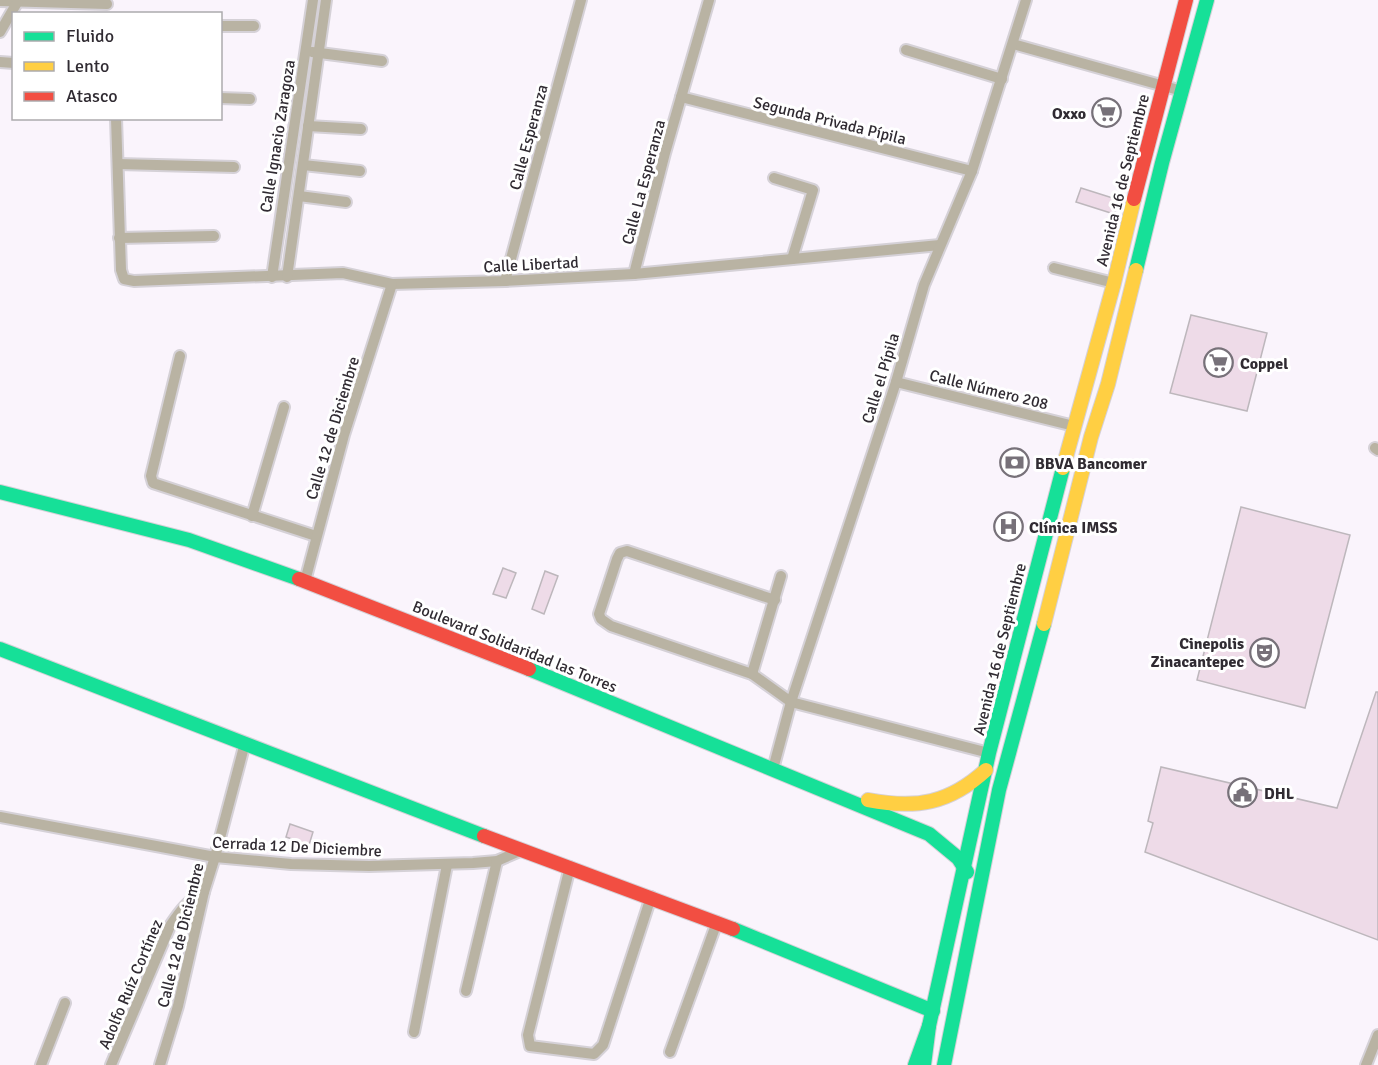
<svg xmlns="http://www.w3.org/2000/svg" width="1378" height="1065" viewBox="0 0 1378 1065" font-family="Signika,sans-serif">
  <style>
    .building { fill: #eedbe8; stroke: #bdb7bc; stroke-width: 1.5 }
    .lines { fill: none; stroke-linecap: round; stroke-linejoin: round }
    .street-casing { stroke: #d5d1d7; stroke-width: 14 }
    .fast-casing { stroke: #d5d1d7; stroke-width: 16 }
    .slow-casing { stroke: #d5d1d7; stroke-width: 16 }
    .jam-casing { stroke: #d5d1d7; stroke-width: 16 }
    .street { stroke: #b9b3a3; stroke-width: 10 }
    .fast { stroke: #16e098; stroke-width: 14 }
    .slow { stroke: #ffcf43; stroke-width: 14 }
    .jam { stroke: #f24e42; stroke-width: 14 }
    .labels { text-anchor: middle; stroke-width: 6; stroke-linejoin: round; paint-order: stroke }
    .poi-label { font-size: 16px; font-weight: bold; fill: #302b32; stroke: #fff; text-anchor: start }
    .street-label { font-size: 16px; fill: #302b32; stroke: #fff }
  </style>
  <rect width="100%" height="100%" fill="#faf4fc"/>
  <g class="building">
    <path d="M 1081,188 L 1119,200 L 1114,214 L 1076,202 Z"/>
    <path d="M 1191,315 L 1267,333 L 1247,411 L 1170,393 Z"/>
    <path d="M 1241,507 L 1350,535 L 1305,708 L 1197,680 Z"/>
    <path d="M 503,568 L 516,573 L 506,598 L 493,594 Z"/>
    <path d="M 545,571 L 558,576 L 544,614 L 532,609 Z"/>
    <path d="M 1376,692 L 1378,692 L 1378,940 L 1145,852 L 1153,823 L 1148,821 L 1161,767 L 1337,808 Z"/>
    <path d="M 290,824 L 313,832 L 309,845 L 286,837 Z"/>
  </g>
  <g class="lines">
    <defs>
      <g id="street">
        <path d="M 0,1 L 107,4"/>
        <path d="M 220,26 L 254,26"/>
        <path d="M 0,32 L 18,1"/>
        <path d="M 1013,44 L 1182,91"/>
        <path d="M 906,50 L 1002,79"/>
        <path d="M 312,52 L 382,61"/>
        <path d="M 0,62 L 14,63"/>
        <path d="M 681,97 L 972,171"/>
        <path d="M 220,98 L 250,99"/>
        <path d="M 116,118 L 121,270 L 124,279 L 134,281 L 343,273 L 392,284 L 505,281 L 634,274 L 940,245"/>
        <path d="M 308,126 L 361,129"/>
        <path d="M 118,164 L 234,167"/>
        <path d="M 303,165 L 360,171"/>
        <path d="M 774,178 L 813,190 L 792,259"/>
        <path d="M 299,196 L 346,202"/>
        <path d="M 119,238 L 214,236"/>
        <path d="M 1054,268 L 1114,283"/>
        <path d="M 634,274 L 665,153 L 709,0"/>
        <path d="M 272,277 L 313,0"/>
        <path d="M 287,277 L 326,0"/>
        <path d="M 505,281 L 581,0"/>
        <path d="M 180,356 L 151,476 L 153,483 L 316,536"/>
        <path d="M 896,382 L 1074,426"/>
        <path d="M 1375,448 L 1378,450"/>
        <path d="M 252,516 L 284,407"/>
        <path d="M 305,581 L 344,435 L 392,284"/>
        <path d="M 775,600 L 627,551 L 620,553 L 617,559 L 599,614 L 601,619 L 611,626 L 752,674 L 791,702 L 989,753"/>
        <path d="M 752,674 L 781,576"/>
        <path d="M 773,769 L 791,702 L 896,382 L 924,285 L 972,171 L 1026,0"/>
        <path d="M 0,817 L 215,857 L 291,864 L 369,866 L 473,863 L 497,861 L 522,850"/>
        <path d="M 570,867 L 528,1035 L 530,1046 L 594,1054 L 603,1045 L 605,1039 L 651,897"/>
        <path d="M 466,991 L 497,861"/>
        <path d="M 414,1032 L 447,865"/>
        <path d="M 670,1052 L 717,922"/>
        <path d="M 41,1065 L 65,1003"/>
        <path d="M 111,1065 L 170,926 C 180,911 188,900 204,892"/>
        <path d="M 160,1065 L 178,1006 L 204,892 L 215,857 L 245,743"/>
        <path d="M 1366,1065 L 1378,1035"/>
      </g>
      <g id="fast">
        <path d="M 1136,270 L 1162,163 L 1207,0"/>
        <path d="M 0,492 L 189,540 L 299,579"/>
        <path d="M 0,649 L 484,836"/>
        <path d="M 529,669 L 929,834 L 958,858 L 967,872"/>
        <path d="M 733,929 L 933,1011"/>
        <path d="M 915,1065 L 929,1026 L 989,753 L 1063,468"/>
        <path d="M 924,1065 L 929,1026"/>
        <path d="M 944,1065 L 999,790 L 1044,624"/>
      </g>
      <g id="slow">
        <path d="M 1063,468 L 1114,283 L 1134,199"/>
        <path d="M 1044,624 L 1091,437 L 1108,384 L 1136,270"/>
        <path d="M 868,800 C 916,809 949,804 986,770"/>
      </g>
      <g id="jam">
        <path d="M 1134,199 L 1186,0"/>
        <path d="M 299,579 L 529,669"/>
        <path d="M 484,836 L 733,929"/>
      </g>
    </defs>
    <use href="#street" class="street-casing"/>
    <use href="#fast" class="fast-casing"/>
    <use href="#slow" class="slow-casing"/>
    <use href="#jam" class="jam-casing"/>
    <use href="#street" class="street"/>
    <use href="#fast" class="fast"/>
    <use href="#slow" class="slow"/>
    <use href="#jam" class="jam"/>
  </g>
  <defs>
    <symbol id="supermarket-ring" viewBox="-11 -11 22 22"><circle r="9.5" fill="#fff" stroke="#777179" stroke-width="1.5"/><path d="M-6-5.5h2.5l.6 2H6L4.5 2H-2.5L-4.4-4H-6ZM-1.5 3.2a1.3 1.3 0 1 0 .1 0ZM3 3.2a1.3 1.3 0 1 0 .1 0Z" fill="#777179"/></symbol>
    <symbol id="bank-ring" viewBox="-11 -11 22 22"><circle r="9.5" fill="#fff" stroke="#777179" stroke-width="1.5"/><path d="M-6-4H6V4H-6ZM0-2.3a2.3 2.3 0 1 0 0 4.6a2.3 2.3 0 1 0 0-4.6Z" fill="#777179"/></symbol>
    <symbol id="hospital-ring" viewBox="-11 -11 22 22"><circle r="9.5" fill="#fff" stroke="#777179" stroke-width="1.5"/><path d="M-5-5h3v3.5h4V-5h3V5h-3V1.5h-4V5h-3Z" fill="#777179"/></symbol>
    <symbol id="theatre-ring" viewBox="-11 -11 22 22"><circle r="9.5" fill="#fff" stroke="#777179" stroke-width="1.5"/><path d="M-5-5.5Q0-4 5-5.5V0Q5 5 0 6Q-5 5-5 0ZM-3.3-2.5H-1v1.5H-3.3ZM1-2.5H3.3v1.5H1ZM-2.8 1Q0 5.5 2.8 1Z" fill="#777179"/></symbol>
    <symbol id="civic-ring" viewBox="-11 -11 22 22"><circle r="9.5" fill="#fff" stroke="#777179" stroke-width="1.5"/><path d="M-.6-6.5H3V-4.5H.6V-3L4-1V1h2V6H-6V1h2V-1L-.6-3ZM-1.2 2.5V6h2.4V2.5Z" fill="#777179"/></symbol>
  </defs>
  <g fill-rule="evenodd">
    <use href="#supermarket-ring" x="1090" y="96" width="33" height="33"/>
    <use href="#supermarket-ring" x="1202" y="346" width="33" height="33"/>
    <use href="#bank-ring" x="998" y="446" width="33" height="33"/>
    <use href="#hospital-ring" x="992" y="510" width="33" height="33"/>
    <use href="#theatre-ring" x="1248" y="636" width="33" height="33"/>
    <use href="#civic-ring" x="1226" y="776" width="33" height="33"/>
  </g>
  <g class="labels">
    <g class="poi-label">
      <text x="1086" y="119" text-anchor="end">Oxxo</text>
      <text x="1240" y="369">Coppel</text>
      <text x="1035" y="469">BBVA Bancomer</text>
      <text x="1029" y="533">Clínica IMSS</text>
      <text x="1244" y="649" text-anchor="end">Cinepolis<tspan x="1244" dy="18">Zinacantepec</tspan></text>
      <text x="1264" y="799">DHL</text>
    </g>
    <g class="street-label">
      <text transform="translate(830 120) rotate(14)" y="6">Segunda Privada Pípila</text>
      <text transform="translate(277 136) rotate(-81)" y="6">Calle Ignacio Zaragoza</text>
      <text transform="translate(528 137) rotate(-75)" y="6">Calle Esperanza</text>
      <text transform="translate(1122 180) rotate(-76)" y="6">Avenida 16 de Septiembre</text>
      <text transform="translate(643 182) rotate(-75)" y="6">Calle La Esperanza</text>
      <text transform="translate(531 264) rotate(-3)" y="6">Calle Libertad</text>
      <text transform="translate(880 378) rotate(-73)" y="6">Calle el Pípila</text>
      <text transform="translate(989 389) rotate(14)" y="6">Calle Número 208</text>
      <text transform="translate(332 428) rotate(-73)" y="6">Calle 12 de Diciembre</text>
      <text transform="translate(515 646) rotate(22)" y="6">Boulevard Solidaridad las Torres</text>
      <text transform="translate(999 649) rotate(-76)" y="6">Avenida 16 de Septiembre</text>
      <text transform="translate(297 846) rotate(3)" y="6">Cerrada 12 De Diciembre</text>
      <text transform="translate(180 935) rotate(-76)" y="6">Calle 12 de Diciembre</text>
      <text transform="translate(130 984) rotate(-67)" y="6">Adolfo Ruíz Cortínez</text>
    </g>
  </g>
  <rect x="12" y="12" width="210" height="108" fill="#ffffff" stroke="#acaaad" stroke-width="1.5"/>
  <rect x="24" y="32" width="30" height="9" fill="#16e098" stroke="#acaaad" stroke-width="1.5"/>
  <text x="66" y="42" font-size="18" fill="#302b32">Fluido</text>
  <rect x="24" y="62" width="30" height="9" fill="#ffcf43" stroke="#acaaad" stroke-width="1.5"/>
  <text x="66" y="72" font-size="18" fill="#302b32">Lento</text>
  <rect x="24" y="92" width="30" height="9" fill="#f24e42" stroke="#acaaad" stroke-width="1.5"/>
  <text x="66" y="102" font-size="18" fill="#302b32">Atasco</text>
</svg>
